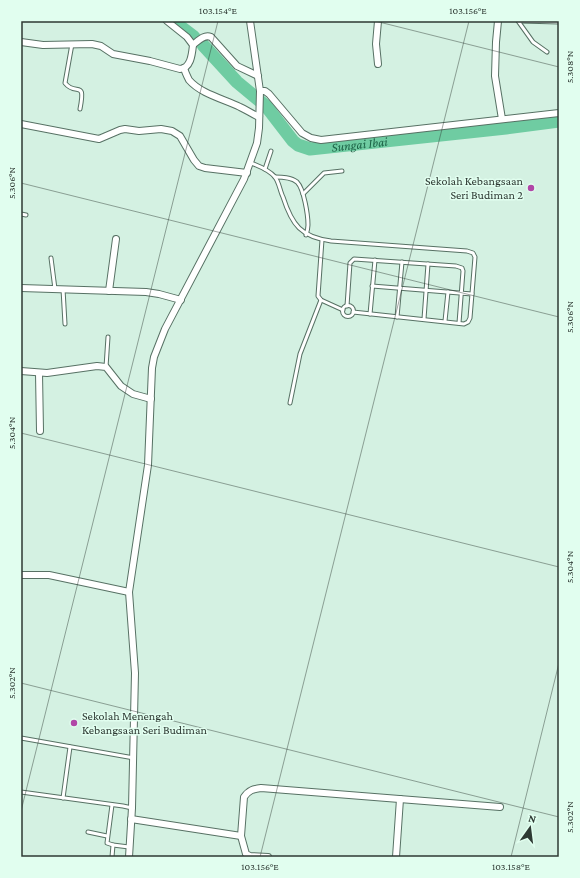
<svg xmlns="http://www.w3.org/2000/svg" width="580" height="878" viewBox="0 0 580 878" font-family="'Crimson Pro',serif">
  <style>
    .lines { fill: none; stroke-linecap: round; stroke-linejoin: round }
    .river { stroke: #6fcca2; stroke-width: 13 }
    .service-casing { stroke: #577164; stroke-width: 5 }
    .minor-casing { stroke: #577164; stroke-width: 8 }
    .service { stroke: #fff; stroke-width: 3 }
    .minor { stroke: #fff; stroke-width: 6 }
    .ticks { fill: none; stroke: #2e3933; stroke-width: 1; stroke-opacity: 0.45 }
    .poi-dot { fill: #b146a7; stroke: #e1feef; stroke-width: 1.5 }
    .labels { text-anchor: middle; stroke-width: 3; stroke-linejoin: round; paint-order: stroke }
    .poi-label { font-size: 12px; fill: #2e3933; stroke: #e1feef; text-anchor: end }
    .water-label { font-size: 13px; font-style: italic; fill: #1d6347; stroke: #e1feef }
    .neatline { fill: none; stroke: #2e3933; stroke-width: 1.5 }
    .ticks-label { font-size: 10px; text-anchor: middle; fill: #2e3933 }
  </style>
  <rect width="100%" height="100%" fill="#d4f1e2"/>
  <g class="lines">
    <g class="river">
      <path d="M 173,21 L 194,37"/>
      <path id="s1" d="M 203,45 L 237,82 L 266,106 L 293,141 L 298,145 L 310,149 L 506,128 L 559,121"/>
    </g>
    <defs>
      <g id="service">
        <path d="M 518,21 L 533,42 L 547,52"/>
        <path d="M 520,21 L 559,22"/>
        <path d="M 72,44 L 65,83 C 76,97 86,78 80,109"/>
        <path d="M 251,163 C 259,166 269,170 275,177 C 279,182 280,191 283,197 C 292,225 301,237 331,241 L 467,251 L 473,253 L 475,257 L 470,318 L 468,322 L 464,324 L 353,312"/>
        <path d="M 265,169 L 271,151"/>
        <path d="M 275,177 C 282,177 291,177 297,182 C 304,189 308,215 308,225 C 308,228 307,232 306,235"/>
        <path d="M 303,194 L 324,173 L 342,171"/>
        <path d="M 21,214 L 26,215"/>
        <path d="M 322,240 L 318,296 L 321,300 L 343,310"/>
        <path d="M 51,258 L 55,289"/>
        <path d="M 372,286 L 472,294"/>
        <path d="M 63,289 L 65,324"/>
        <circle cx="348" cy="311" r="5.5"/>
        <path d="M 347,306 L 350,263 L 354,259 L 456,266 L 462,268 L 463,271 L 459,323"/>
        <path d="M 370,314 L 375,260"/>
        <path d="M 397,317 L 402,262"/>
        <path d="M 424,319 L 428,264"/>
        <path d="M 445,321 L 448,292"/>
        <path d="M 106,367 L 108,337"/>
        <path d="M 290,403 L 300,354 L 321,300"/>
        <path d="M 21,738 L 134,758"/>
        <path d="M 21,792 L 123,806 L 132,808"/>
        <path d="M 63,798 L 70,747"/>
        <path d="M 88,832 L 107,836"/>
        <path d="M 113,845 L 129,847"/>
        <path d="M 112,857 L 113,845 L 107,843 L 112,805"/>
      </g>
      <g id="minor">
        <path d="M 498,21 L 496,42 L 495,76 L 502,119"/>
        <path d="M 21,42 L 43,45 L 92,44 L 101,46 L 113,54 L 150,61 L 180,69 C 191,68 192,54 193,45 L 187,37 L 167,21"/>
        <path d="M 193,45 C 198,41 204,34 211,37 L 237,66 L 258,76"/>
        <path d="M 378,64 L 376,44 L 378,21"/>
        <path d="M 184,68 C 185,72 187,76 189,80 C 201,94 224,99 240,107 C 247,110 252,114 259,117"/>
        <path d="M 260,91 L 265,91 L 269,94 L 302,133 L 311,138 L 321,140 L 559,113"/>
        <path d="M 21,124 L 99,139 L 120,130 L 125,129 L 139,131 L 161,129 L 172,131 L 180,136 L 194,160 L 199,166 L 205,168 L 247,173"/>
        <path d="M 21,288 L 146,292 L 159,294 L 181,300"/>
        <path d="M 109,291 L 116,239"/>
        <path d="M 21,371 L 47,373 L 97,366 L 106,367 L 121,386 L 133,394 L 151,399"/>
        <path d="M 39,373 L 40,431"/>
        <path d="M 21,575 L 49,575 L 129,592"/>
        <path d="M 131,819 L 241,836"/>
        <path d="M 129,857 L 132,808 L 135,673 L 129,592 L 148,465 L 152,368 L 154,357 L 165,329 L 244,179 L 257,143 L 259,128 L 260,91 L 250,21"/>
        <path d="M 268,857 L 250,856 L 246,854 L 241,836 L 244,797 C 249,790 253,789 261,788 L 500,807"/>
        <path d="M 396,857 L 400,799"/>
      </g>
    </defs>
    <use href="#service" class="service-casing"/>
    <use href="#minor" class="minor-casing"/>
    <use href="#service" class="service"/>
    <use href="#minor" class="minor"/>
  </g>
  <path class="ticks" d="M 375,21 L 559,67M 21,183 L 559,317M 21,433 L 559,567M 21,683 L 559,817M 21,811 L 218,21M 260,857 L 469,21M 511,857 L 559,663"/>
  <g class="poi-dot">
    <circle cx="531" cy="188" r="4"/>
    <circle cx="74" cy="723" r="4"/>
  </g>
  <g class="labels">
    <g class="poi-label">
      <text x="523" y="185">Sekolah Kebangsaan<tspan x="523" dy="14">Seri Budiman 2</tspan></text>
      <text x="82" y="720" text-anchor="start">Sekolah Menengah<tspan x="82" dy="14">Kebangsaan Seri Budiman</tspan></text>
    </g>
    <g class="water-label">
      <text dy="5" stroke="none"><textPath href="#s1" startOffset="201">Sungai Ibai</textPath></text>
    </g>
  </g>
  <rect width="580" height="878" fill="none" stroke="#e1feef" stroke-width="44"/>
  <g transform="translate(530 828) rotate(14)" stroke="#e1feef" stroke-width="3" paint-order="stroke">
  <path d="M0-3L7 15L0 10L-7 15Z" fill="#2e3933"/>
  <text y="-6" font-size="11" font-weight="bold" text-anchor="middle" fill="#2e3933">N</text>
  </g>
  <rect x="22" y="22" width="536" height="834" class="neatline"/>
  <g class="ticks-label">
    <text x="218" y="14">103.154°E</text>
    <text x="468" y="14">103.156°E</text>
    <text transform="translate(569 67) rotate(-90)" y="4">5.308°N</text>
    <text transform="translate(11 183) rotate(-90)" y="4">5.306°N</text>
    <text transform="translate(569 317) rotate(-90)" y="4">5.306°N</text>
    <text transform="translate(11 433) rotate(-90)" y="4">5.304°N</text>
    <text transform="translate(569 567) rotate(-90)" y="4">5.304°N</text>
    <text transform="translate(11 683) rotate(-90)" y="4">5.302°N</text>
    <text transform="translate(569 817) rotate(-90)" y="4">5.302°N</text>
    <text x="260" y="870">103.156°E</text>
    <text x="511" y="870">103.158°E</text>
  </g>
</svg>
